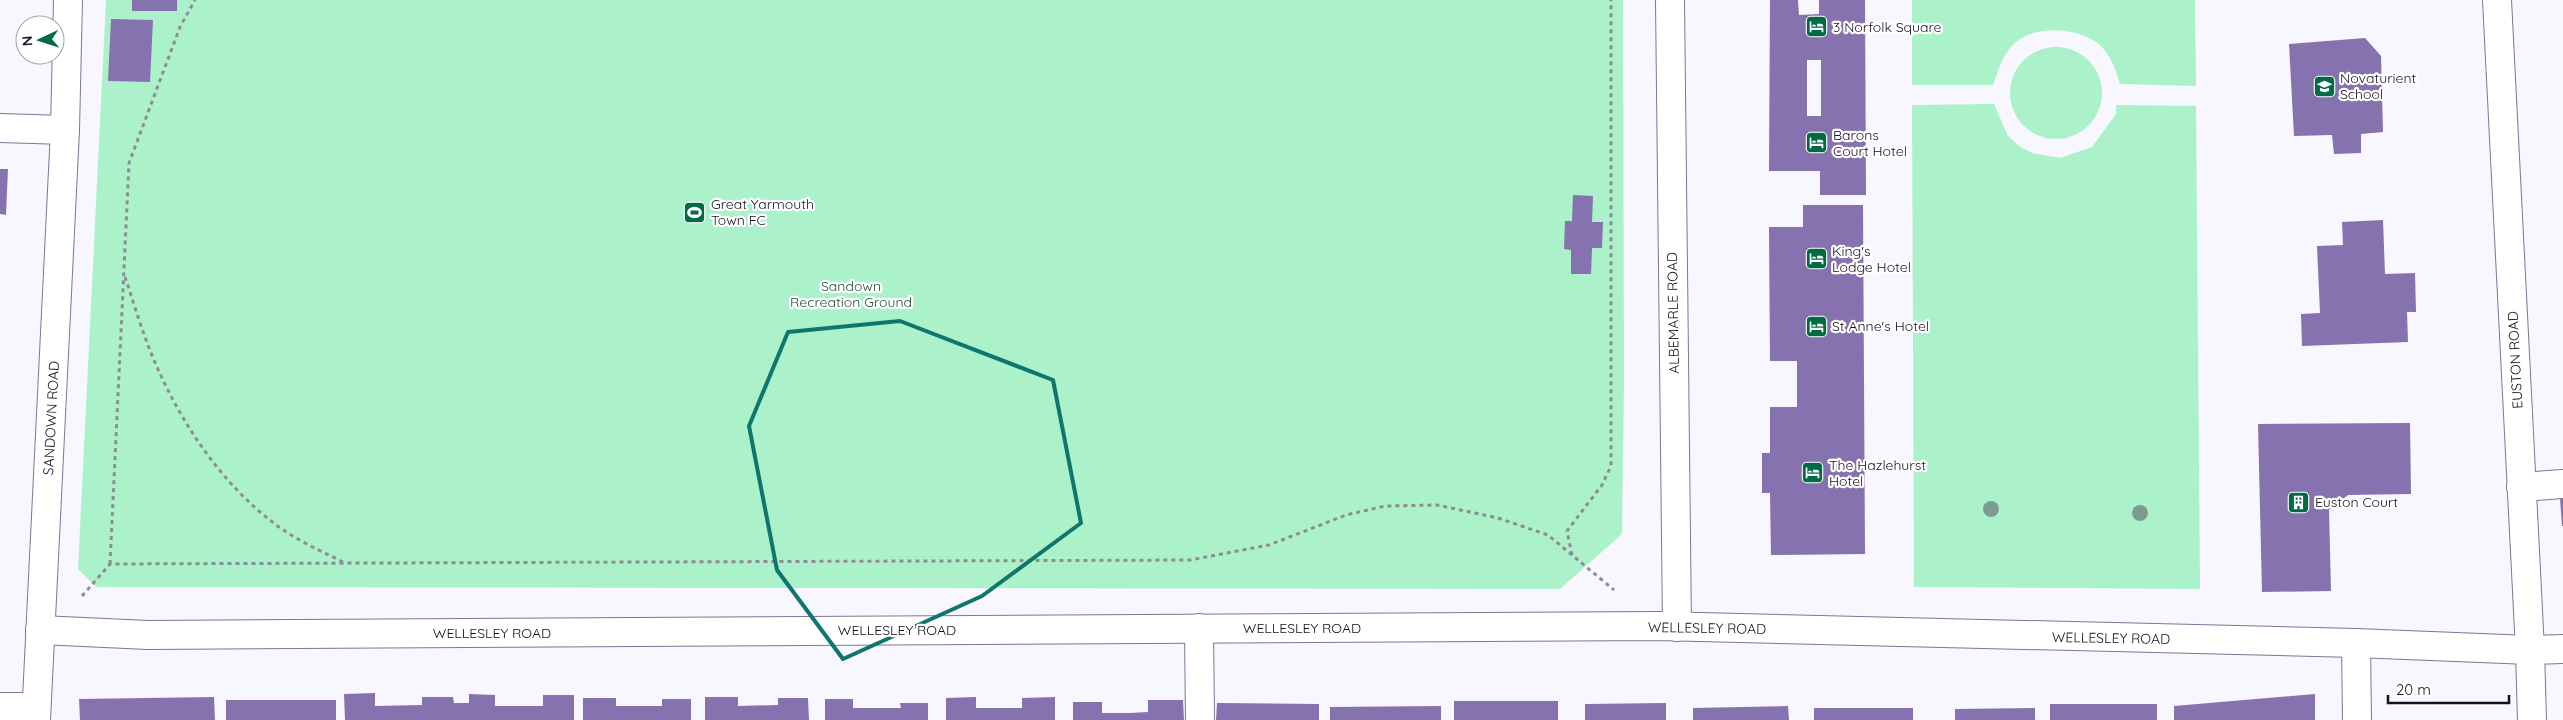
<svg xmlns="http://www.w3.org/2000/svg" width="2563" height="720" viewBox="0 0 2563 720" font-family="Quicksand,sans-serif">
  <style>
    .green { fill: #abf2ca }
    .building { fill: #8672ae; fill-rule: evenodd }
    .lines { fill: none; stroke-linecap: round; stroke-linejoin: round }
    .minor-casing { stroke: #7f7595; stroke-width: 30 }
    .path { stroke: #8f8c96; stroke-width: 3; stroke-dasharray: 4 4; stroke-linecap: butt }
    .minor { stroke: #fff; stroke-width: 28 }
    .tree { fill: #7e9b91 }
    .marked { fill: none; stroke: #0f766e; stroke-width: 4; stroke-linejoin: round }
    .labels { text-anchor: middle; stroke-width: 4.5; stroke-linejoin: round; paint-order: stroke }
    .poi-label { font-size: 14px; fill: #14101d; stroke: #fff; text-anchor: start }
    .park-label { font-size: 14px; fill: #1a5137; stroke: #fff }
    .street-label { font-size: 14px; fill: #14101d; stroke: #fff }
  </style>
  <rect width="100%" height="100%" fill="#f8f6fe"/>
  <g class="green">
    <path d="M 106,0 L 1623,0 L 1624,380 L 1622,534 L 1560,589 L 96,587 L 78,569 Z"/>
    <path d="M 1912,0 L 2195,0 L 2196,86 L 2120,84 C 2116,69 2109,51 2096,42 C 2074,27 2032,25 2013,45 C 2001,57 1999,70 1993,85 L 1912,85 Z"/>
    <circle cx="2056" cy="93" r="46"/>
    <path d="M 1994,104 L 2008,136 L 2019,146 L 2032,153 L 2060,158 L 2092,147 L 2116,114 L 2116,105 L 2196,106 L 2200,589 L 1914,587 L 1912,105 Z"/>
  </g>
  <g class="building">
    <rect x="132" y="0" width="45" height="11"/>
    <path d="M 1770,0 L 1798,0 L 1799,15 L 1819,14 L 1819,0 L 1865,0 L 1866,195 L 1820,195 L 1820,171 L 1769,171 ZM 1807,60 L 1821,60 L 1821,116 L 1807,116 Z"/>
    <path d="M 111,19 L 153,20 L 150,82 L 108,81 Z"/>
    <path d="M 2365,38 L 2381,56 L 2383,132 L 2361,134 L 2361,153 L 2334,154 L 2332,135 L 2294,136 L 2289,44 Z"/>
    <path d="M 0,169 L 8,169 L 6,215 L 0,214 Z"/>
    <path d="M 1573,195 L 1593,196 L 1592,222 L 1603,222 L 1602,248 L 1592,248 L 1591,274 L 1571,274 L 1571,250 L 1564,249 L 1565,221 L 1572,221 Z"/>
    <path d="M 1803,205 L 1863,205 L 1865,554 L 1771,555 L 1770,493 L 1762,493 L 1762,453 L 1770,453 L 1770,407 L 1797,407 L 1797,361 L 1770,361 L 1769,227 L 1803,227 Z"/>
    <path d="M 2383,220 L 2385,274 L 2415,273 L 2416,312 L 2407,312 L 2408,342 L 2302,346 L 2301,314 L 2320,313 L 2317,246 L 2343,245 L 2342,222 Z"/>
    <path d="M 2410,423 L 2411,494 L 2348,495 L 2329,510 L 2331,591 L 2262,592 L 2258,424 Z"/>
    <path d="M 2563,497 L 2563,526 L 2562,526 L 2560,498 Z"/>
    <path d="M 375,693 L 375,706 L 422,705 L 422,697 L 453,697 L 454,703 L 469,703 L 469,694 L 495,695 L 495,706 L 543,706 L 543,695 L 574,695 L 574,720 L 345,720 L 344,694 Z"/>
    <path d="M 2315,694 L 2315,720 L 2174,720 L 2174,706 Z"/>
    <path d="M 214,697 L 215,720 L 80,720 L 79,699 Z"/>
    <path d="M 705,697 L 738,697 L 738,706 L 778,705 L 778,698 L 808,698 L 809,720 L 705,720 Z"/>
    <path d="M 976,697 L 976,708 L 1022,708 L 1022,698 L 1055,697 L 1055,720 L 946,720 L 946,698 Z"/>
    <path d="M 583,698 L 616,698 L 616,706 L 662,706 L 662,699 L 691,699 L 691,720 L 583,720 Z"/>
    <path d="M 825,699 L 853,699 L 853,708 L 901,708 L 900,703 L 928,703 L 928,720 L 825,720 Z"/>
    <rect x="226" y="700" width="110" height="20"/>
    <path d="M 1148,700 L 1183,700 L 1184,720 L 1073,720 L 1073,702 L 1102,702 L 1102,713 L 1130,713 L 1148,712 Z"/>
    <rect x="1454" y="701" width="104" height="19"/>
    <path d="M 1217,703 L 1319,704 L 1319,720 L 1216,720 Z"/>
    <path d="M 1666,703 L 1666,720 L 1585,720 L 1585,704 Z"/>
    <rect x="2050" y="704" width="107" height="16"/>
    <path d="M 1441,706 L 1441,720 L 1330,720 L 1330,707 Z"/>
    <path d="M 1788,706 L 1789,720 L 1693,720 L 1693,708 Z"/>
    <rect x="1814" y="708" width="99" height="12"/>
    <path d="M 2035,708 L 2035,720 L 1955,720 L 1955,709 Z"/>
  </g>
  <g class="lines">
    <defs>
      <g id="minor">
        <path d="M 1670,0 L 1677,627"/>
        <path d="M 2497,0 L 2530,650 L 2532,720"/>
        <path d="M 0,128 L 65,130"/>
        <path d="M 2521,487 L 2563,484"/>
        <path d="M 1199,628 L 1200,720"/>
        <path d="M 40,630 L 148,635 L 1659,626 L 2356,643 L 2530,650 L 2563,649"/>
        <path d="M 2356,643 L 2357,720"/>
        <path d="M 0,707 L 36,707"/>
        <path d="M 36,720 L 65,130 L 68,0"/>
      </g>
    </defs>
    <use href="#minor" class="minor-casing"/>
    <g class="path">
      <path d="M 125,277 C 135,307 144,338 157,367 C 183,426 223,485 275,524 C 296,540 321,551 345,563"/>
      <path d="M 1572,555 L 1567,531 L 1602,485 L 1611,466 L 1611,0"/>
      <path d="M 110,564 L 129,163 L 180,27 L 195,0"/>
      <path d="M 82,596 L 110,564 L 1190,560 L 1269,545 L 1346,515 L 1385,506 L 1437,505 L 1498,518 L 1548,535 L 1614,590"/>
    </g>
    <use href="#minor" class="minor"/>
  </g>
  <g class="tree">
    <circle cx="1991" cy="509" r="8"/>
    <circle cx="2140" cy="513" r="8"/>
  </g>
  <path class="marked" d="M 900,321 L 1053,380 L 1081,523 L 982,596 L 843,659 L 777,570 L 749,426 L 788,332 Z"/>
  <defs>
    <symbol id="hotel-square" viewBox="-11 -11 22 22"><rect x="-9" y="-9" width="18" height="18" rx="4" fill="#006c43" stroke="#fff"/><path d="M-6-4.5h1.5V1H6V5H4.5V3h-9V5H-6ZM-4 0a1.8 1.8 0 1 1 3.6 0ZM.5 0V-2.5h3Q6-2.5 6 0Z" fill="#fff"/></symbol>
    <symbol id="school-square" viewBox="-11 -11 22 22"><rect x="-9" y="-9" width="18" height="18" rx="4" fill="#006c43" stroke="#fff"/><path d="M0-5L7-2L0 1L-7-2ZM-4 1L0 2.5L4 1V4Q0 6-4 4Z" fill="#fff"/></symbol>
    <symbol id="stadium-square" viewBox="-11 -11 22 22"><rect x="-9" y="-9" width="18" height="18" rx="4" fill="#006c43" stroke="#fff"/><path d="M0-5a6.5 5 0 1 0 0 10a6.5 5 0 1 0 0-10ZM-3.5-1.8h7v3.6h-7Z" fill="#fff"/></symbol>
    <symbol id="building-square" viewBox="-11 -11 22 22"><rect x="-9" y="-9" width="18" height="18" rx="4" fill="#006c43" stroke="#fff"/><path d="M-4-6H4V6H1V3H-1V6H-4ZM-2.5-4.3h1.7v1.8h-1.7ZM.8-4.3h1.7v1.8H.8ZM-2.5-1h1.7V.8h-1.7ZM.8-1h1.7V.8H.8Z" fill="#fff"/></symbol>
  </defs>
  <g fill-rule="evenodd">
    <use href="#hotel-square" x="1804" y="14" width="25" height="25"/>
    <use href="#school-square" x="2312" y="74" width="25" height="25"/>
    <use href="#hotel-square" x="1804" y="130" width="25" height="25"/>
    <use href="#stadium-square" x="682" y="200" width="25" height="25"/>
    <use href="#hotel-square" x="1804" y="246" width="25" height="25"/>
    <use href="#hotel-square" x="1804" y="314" width="25" height="25"/>
    <use href="#hotel-square" x="1800" y="460" width="25" height="25"/>
    <use href="#building-square" x="2286" y="490" width="25" height="25"/>
  </g>
  <g class="labels">
    <g class="poi-label">
      <text x="1833" y="32">3 Norfolk Square</text>
      <text x="2340" y="83">Novaturient<tspan x="2340" dy="16">School</tspan></text>
      <text x="1833" y="140">Barons<tspan x="1833" dy="16">Court Hotel</tspan></text>
      <text x="711" y="209">Great Yarmouth<tspan x="711" dy="16">Town FC</tspan></text>
      <text x="1832" y="256">King's<tspan x="1832" dy="16">Lodge Hotel</tspan></text>
      <text x="1832" y="331">St Anne's Hotel</text>
      <text x="1829" y="470">The Hazlehurst<tspan x="1829" dy="16">Hotel</tspan></text>
      <text x="2315" y="507">Euston Court</text>
    </g>
    <g class="park-label">
      <text x="851" y="291">Sandown<tspan x="851" dy="16">Recreation Ground</tspan></text>
    </g>
    <g class="street-label">
      <text transform="translate(1673 313) rotate(-91)" y="5">ALBEMARLE ROAD</text>
      <text transform="translate(2515 360) rotate(-93)" y="5">EUSTON ROAD</text>
      <text transform="translate(51 418) rotate(-87)" y="5">SANDOWN ROAD</text>
      <text x="1302" y="633">WELLESLEY ROAD</text>
      <text transform="translate(1707 628) rotate(1)" y="5">WELLESLEY ROAD</text>
      <text x="897" y="635">WELLESLEY ROAD</text>
      <text x="492" y="638">WELLESLEY ROAD</text>
      <text transform="translate(2111 638) rotate(1)" y="5">WELLESLEY ROAD</text>
    </g>
  </g>
  <g transform="translate(40 40) rotate(266)"><circle r="24" fill="#ffffff" stroke="#a19fa5"/>
  <path d="M0-4L9 19L0 12L-9 19Z" fill="#006c43"/>
  <text y="-8" font-size="14" font-weight="bold" text-anchor="middle" fill="#14101d">N</text>
  </g>
  <path d="M2388 695v8h121v-8" fill="none" stroke="#14101d" stroke-width="2.5"/>
  <text x="2396" y="695" font-size="15" fill="#14101d" stroke="#ffffff" stroke-width="4" paint-order="stroke">20 m</text>
</svg>
